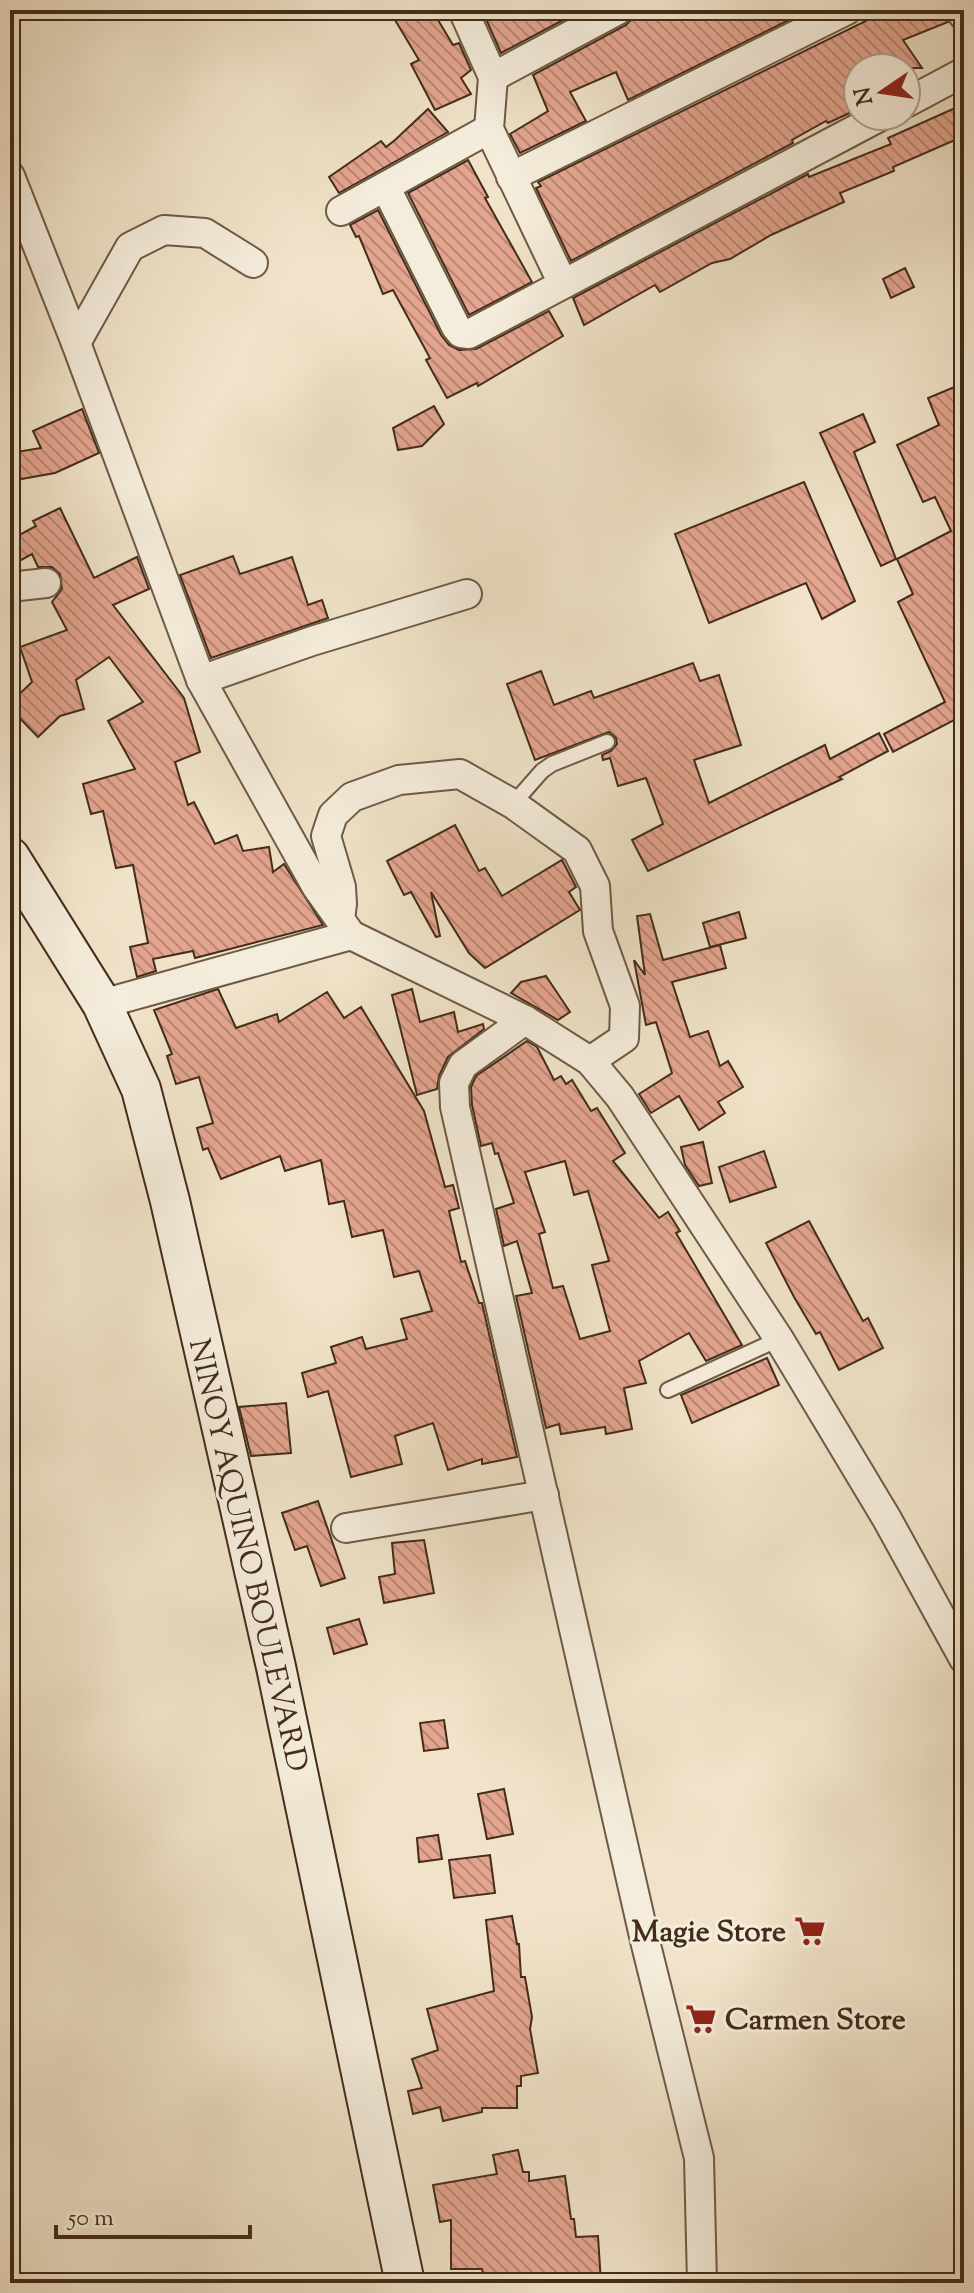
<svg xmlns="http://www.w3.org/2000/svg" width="974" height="2293" viewBox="0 0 974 2293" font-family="'Sorts Mill Goudy',serif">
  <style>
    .building { fill: url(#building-back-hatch); stroke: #432c1a; stroke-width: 2; fill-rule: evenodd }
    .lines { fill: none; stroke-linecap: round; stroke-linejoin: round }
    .service-casing { stroke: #6e5a46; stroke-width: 18 }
    .minor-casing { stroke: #6e5a46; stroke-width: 32 }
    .secondary-casing { stroke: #432c1a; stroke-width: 42 }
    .service { stroke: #f5eddc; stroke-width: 14 }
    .minor { stroke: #f5eddc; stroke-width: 28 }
    .secondary { stroke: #f5eddc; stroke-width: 38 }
    .labels { text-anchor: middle; stroke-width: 6; stroke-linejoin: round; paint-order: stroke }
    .street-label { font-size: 30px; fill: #432c1a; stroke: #f5eddc }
    .poi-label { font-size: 30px; font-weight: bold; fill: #432c1a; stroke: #f5eddc; text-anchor: end }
  </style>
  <defs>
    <pattern id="building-back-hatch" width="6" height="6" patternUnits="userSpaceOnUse" patternTransform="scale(2)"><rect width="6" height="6" fill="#e3a58f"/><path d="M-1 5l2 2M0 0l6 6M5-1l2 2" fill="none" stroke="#ba8774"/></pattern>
  </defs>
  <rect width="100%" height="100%" fill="#f0e3c9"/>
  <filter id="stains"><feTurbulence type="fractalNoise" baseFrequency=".0025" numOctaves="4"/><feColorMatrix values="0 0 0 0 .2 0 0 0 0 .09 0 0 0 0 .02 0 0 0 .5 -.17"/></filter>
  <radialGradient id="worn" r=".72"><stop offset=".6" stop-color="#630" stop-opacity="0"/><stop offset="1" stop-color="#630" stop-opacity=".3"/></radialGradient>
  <g class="building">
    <path d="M 389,10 L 432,10 L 453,45 L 459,43 L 471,70 L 461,78 L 471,94 L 435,110 L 411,64 L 419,60 Z"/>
    <path d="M 482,10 L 582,10 L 501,53 Z"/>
    <path d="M 635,10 L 809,10 L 628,100 L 616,72 L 570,92 L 586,121 L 520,153 L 510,134 L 548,111 L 533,75 L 626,25 L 633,18 Z"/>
    <path d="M 888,10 L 943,10 L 948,22 L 903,40 L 922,68 L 858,68 L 858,109 L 828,123 L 826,121 L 792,140 L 793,143 L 571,261 L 536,188 L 541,186 L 538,182 Z"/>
    <path d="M 964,104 L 964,136 L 893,167 L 894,171 L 840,193 L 844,202 L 771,235 L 730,259 L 712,263 L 660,292 L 655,285 L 584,325 L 573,298 L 808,174 L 809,177 L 891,144 L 888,138 Z"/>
    <path d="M 428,109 L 448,132 L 339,193 L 329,177 L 381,141 L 386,147 L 395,140 Z"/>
    <path d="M 468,160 L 488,197 L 485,198 L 532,282 L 469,315 L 408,193 Z"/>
    <path d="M 378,210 L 441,335 L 449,345 L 459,350 L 476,349 L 549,311 L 563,336 L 478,386 L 477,383 L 447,398 L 426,360 L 430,358 L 393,290 L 383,294 L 359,236 L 356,237 L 350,225 Z"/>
    <path d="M 905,268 L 914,287 L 891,298 L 883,279 Z"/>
    <path d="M 964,383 L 964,741 L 954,720 L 893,752 L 884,734 L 945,702 L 898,602 L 913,594 L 897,559 L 951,531 L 935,497 L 923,502 L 897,445 L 939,425 L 928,398 Z"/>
    <path d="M 434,406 L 444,424 L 422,446 L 398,450 L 393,428 Z"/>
    <path d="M 82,409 L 99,453 L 55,473 L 10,481 L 10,453 L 41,448 L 33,431 Z"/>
    <path d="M 863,414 L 875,442 L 854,452 L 896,559 L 881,566 L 820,433 Z"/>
    <path d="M 804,482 L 855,601 L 822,619 L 806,583 L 709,623 L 675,534 Z"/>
    <path d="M 60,508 L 94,578 L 137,557 L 149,589 L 113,605 L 184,698 L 200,752 L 175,762 L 188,805 L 194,802 L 215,844 L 237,835 L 243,851 L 269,847 L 273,872 L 284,864 L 323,925 L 195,958 L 193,951 L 153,959 L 156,971 L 137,977 L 130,947 L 148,943 L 133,865 L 116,868 L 103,811 L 91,814 L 83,784 L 135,769 L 108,721 L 143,702 L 109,657 L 76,680 L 84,709 L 60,716 L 38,737 L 10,708 L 10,703 L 32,682 L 20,647 L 67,630 L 52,602 L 62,589 L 60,574 L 52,567 L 38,567 L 32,554 L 10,566 L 10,540 L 36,526 L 33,521 Z"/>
    <path d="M 233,556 L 240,574 L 292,557 L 308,605 L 322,600 L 328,618 L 211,658 L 180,575 Z"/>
    <path d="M 693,663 L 700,681 L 719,675 L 741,745 L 694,760 L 709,803 L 825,745 L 830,759 L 879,733 L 888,751 L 839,777 L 842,779 L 648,871 L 632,840 L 663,824 L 646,778 L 618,786 L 610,758 L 603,760 L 602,755 L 611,751 L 617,744 L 616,738 L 609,732 L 535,760 L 507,684 L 541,671 L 554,705 L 591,691 L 594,698 Z"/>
    <path d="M 455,825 L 479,871 L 485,868 L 502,896 L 562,860 L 576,887 L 569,892 L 580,910 L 485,968 L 469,953 L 431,892 L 440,936 L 436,937 L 411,892 L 404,895 L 387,861 Z"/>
    <path d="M 739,912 L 746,938 L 710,947 L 703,923 Z"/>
    <path d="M 650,914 L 663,960 L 720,945 L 726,968 L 672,982 L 690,1037 L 708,1031 L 720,1066 L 728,1061 L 743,1087 L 718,1102 L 725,1113 L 699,1130 L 679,1096 L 651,1113 L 639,1094 L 672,1073 L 656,1022 L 646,1025 L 634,960 L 645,975 L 637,916 Z"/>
    <path d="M 546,976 L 570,1012 L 558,1020 L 511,993 L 521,982 Z"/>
    <path d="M 218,989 L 236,1028 L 277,1014 L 279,1022 L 327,992 L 344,1018 L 361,1007 L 424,1111 L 445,1187 L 453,1185 L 459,1208 L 449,1211 L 461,1262 L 465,1261 L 479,1303 L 482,1303 L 517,1457 L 482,1464 L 482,1459 L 448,1470 L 433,1423 L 395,1436 L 402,1464 L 351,1477 L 328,1391 L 308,1397 L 302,1373 L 336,1363 L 331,1347 L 362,1337 L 366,1349 L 407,1339 L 401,1319 L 432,1311 L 419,1271 L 394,1277 L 383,1230 L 352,1237 L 344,1201 L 329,1204 L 321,1160 L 285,1171 L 280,1156 L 221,1179 L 208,1148 L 203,1150 L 197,1128 L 213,1123 L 199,1077 L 176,1084 L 167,1056 L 172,1054 L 154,1010 Z"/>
    <path d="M 412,989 L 420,1022 L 454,1012 L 458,1032 L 483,1024 L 484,1029 L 448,1057 L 439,1076 L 437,1089 L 417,1095 L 392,995 Z"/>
    <path d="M 527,1041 L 537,1047 L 554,1080 L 561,1076 L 566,1084 L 572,1080 L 591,1111 L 597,1108 L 625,1153 L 613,1161 L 659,1218 L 668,1212 L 680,1231 L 676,1233 L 742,1345 L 706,1361 L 689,1333 L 639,1361 L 646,1383 L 624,1388 L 632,1429 L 606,1434 L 605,1427 L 561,1434 L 559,1424 L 546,1428 L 516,1296 L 532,1293 L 517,1241 L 504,1246 L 496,1209 L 514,1203 L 498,1153 L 495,1154 L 492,1143 L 481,1146 L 472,1105 L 471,1087 L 476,1076 ZM 565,1161 L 574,1195 L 588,1191 L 609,1261 L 592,1265 L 610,1331 L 580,1339 L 563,1286 L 553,1288 L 539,1234 L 545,1232 L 525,1172 Z"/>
    <path d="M 703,1142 L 712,1183 L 699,1186 L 685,1165 L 681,1147 Z"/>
    <path d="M 764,1151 L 776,1187 L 730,1202 L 719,1167 Z"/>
    <path d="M 809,1221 L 863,1321 L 868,1318 L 883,1348 L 839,1370 L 820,1332 L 816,1334 L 794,1297 L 766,1243 Z"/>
    <path d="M 767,1358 L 779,1385 L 692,1423 L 681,1395 Z"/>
    <path d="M 286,1403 L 291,1453 L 251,1456 L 239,1407 Z"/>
    <path d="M 318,1501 L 345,1578 L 321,1586 L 307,1546 L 295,1550 L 282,1513 Z"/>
    <path d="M 424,1540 L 434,1593 L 384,1603 L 379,1577 L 395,1574 L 392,1543 Z"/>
    <path d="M 359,1619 L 367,1644 L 334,1654 L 327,1628 Z"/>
    <path d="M 444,1720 L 448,1748 L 424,1751 L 420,1723 Z"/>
    <path d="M 504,1789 L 513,1834 L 487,1839 L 478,1794 Z"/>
    <path d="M 438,1835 L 442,1859 L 419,1862 L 417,1838 Z"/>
    <path d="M 490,1855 L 495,1893 L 454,1898 L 449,1860 Z"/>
    <path d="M 512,1916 L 517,1944 L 519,1944 L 521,1977 L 525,1977 L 532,2017 L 530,2029 L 538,2073 L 521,2076 L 521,2086 L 517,2086 L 517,2108 L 482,2108 L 482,2112 L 443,2121 L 440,2107 L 413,2114 L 408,2091 L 422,2088 L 412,2059 L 438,2050 L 427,2009 L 494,1991 L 486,1920 Z"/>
    <path d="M 518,2150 L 523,2172 L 529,2172 L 529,2181 L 565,2176 L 571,2219 L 574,2219 L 576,2237 L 598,2236 L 601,2283 L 485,2283 L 482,2269 L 451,2269 L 451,2220 L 440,2222 L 433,2185 L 497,2174 L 493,2155 Z"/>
  </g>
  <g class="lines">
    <defs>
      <g id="service">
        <path d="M 513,804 L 542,771 L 552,764 L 607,742"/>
        <path d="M 668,1390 L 779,1339"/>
      </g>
      <g id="minor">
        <path d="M 463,10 L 493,77 L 489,129 L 563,284"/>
        <path d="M 960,10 L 964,16"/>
        <path d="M 493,77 L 618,10"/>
        <path d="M 906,103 L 964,72"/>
        <path d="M 10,176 L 76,343 L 201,680 L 316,886 L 351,935"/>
        <path d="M 511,177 L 847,10"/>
        <path d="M 386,188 L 456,327 L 461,333 L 469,334 L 881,116"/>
        <path d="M 341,211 L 489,129"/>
        <path d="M 76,343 L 130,247 L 164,230 L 205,233 L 253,263"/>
        <path d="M 10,587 L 46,583"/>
        <path d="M 201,680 L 312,641 L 467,594"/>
        <path d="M 340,919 L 342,904 L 341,887 L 326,836 L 333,815 L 352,797 L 399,780 L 460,774 L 513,804 L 577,850 L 595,886 L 598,931 L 625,1006 L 624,1038 L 590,1061"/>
        <path d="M 102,1004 L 351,935 L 525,1020 L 590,1061 L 620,1097 L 779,1339 L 887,1519 L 964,1659"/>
        <path d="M 525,1020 L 463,1065 L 454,1083 L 455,1107 L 646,1945 L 699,2158 L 702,2283"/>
        <path d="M 346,1528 L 544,1495"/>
      </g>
      <path id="secondary" d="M 10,857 L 102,1004 L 141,1089 L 170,1201 L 276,1667 L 405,2283"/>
    </defs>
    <use href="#service" class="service-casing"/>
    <use href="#minor" class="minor-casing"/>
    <use href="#secondary" class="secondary-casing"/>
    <use href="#service" class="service"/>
    <use href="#minor" class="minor"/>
    <use href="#secondary" class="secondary"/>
  </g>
  <defs>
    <symbol id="supermarket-bare" viewBox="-9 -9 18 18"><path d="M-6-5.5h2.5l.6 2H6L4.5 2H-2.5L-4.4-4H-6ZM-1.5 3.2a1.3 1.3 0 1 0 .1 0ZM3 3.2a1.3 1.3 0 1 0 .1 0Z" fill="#8f2418" stroke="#f5eddc" stroke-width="2.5" paint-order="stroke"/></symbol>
  </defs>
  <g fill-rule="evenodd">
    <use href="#supermarket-bare" x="788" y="1909" width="44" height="44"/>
    <use href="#supermarket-bare" x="679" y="1997" width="44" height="44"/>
  </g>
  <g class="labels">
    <g class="street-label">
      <text transform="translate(249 1555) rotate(77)" y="10">NINOY AQUINO BOULEVARD</text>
    </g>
    <g class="poi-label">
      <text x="786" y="1941">Magie Store</text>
      <text x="725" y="2029" text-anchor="start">Carmen Store</text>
    </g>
  </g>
  <rect width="974" height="2293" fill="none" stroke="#f0e3c9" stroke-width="40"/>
  <rect x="12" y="12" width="950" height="2269" fill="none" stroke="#432c1a" stroke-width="4"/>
  <rect x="20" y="20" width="934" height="2253" fill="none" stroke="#432c1a" stroke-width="2"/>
  <g transform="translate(882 92) rotate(257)"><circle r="38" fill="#f5eddc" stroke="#aea08e" stroke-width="2"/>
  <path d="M0-6L14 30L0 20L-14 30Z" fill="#8f2418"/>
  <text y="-12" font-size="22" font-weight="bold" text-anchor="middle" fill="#432c1a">N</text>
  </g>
  <path d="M56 2225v12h194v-12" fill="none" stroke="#432c1a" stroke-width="4"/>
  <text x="68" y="2225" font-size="24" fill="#432c1a" stroke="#f5eddc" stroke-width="6" paint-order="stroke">50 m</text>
  <rect width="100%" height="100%" filter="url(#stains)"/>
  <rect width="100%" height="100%" fill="url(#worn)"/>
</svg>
